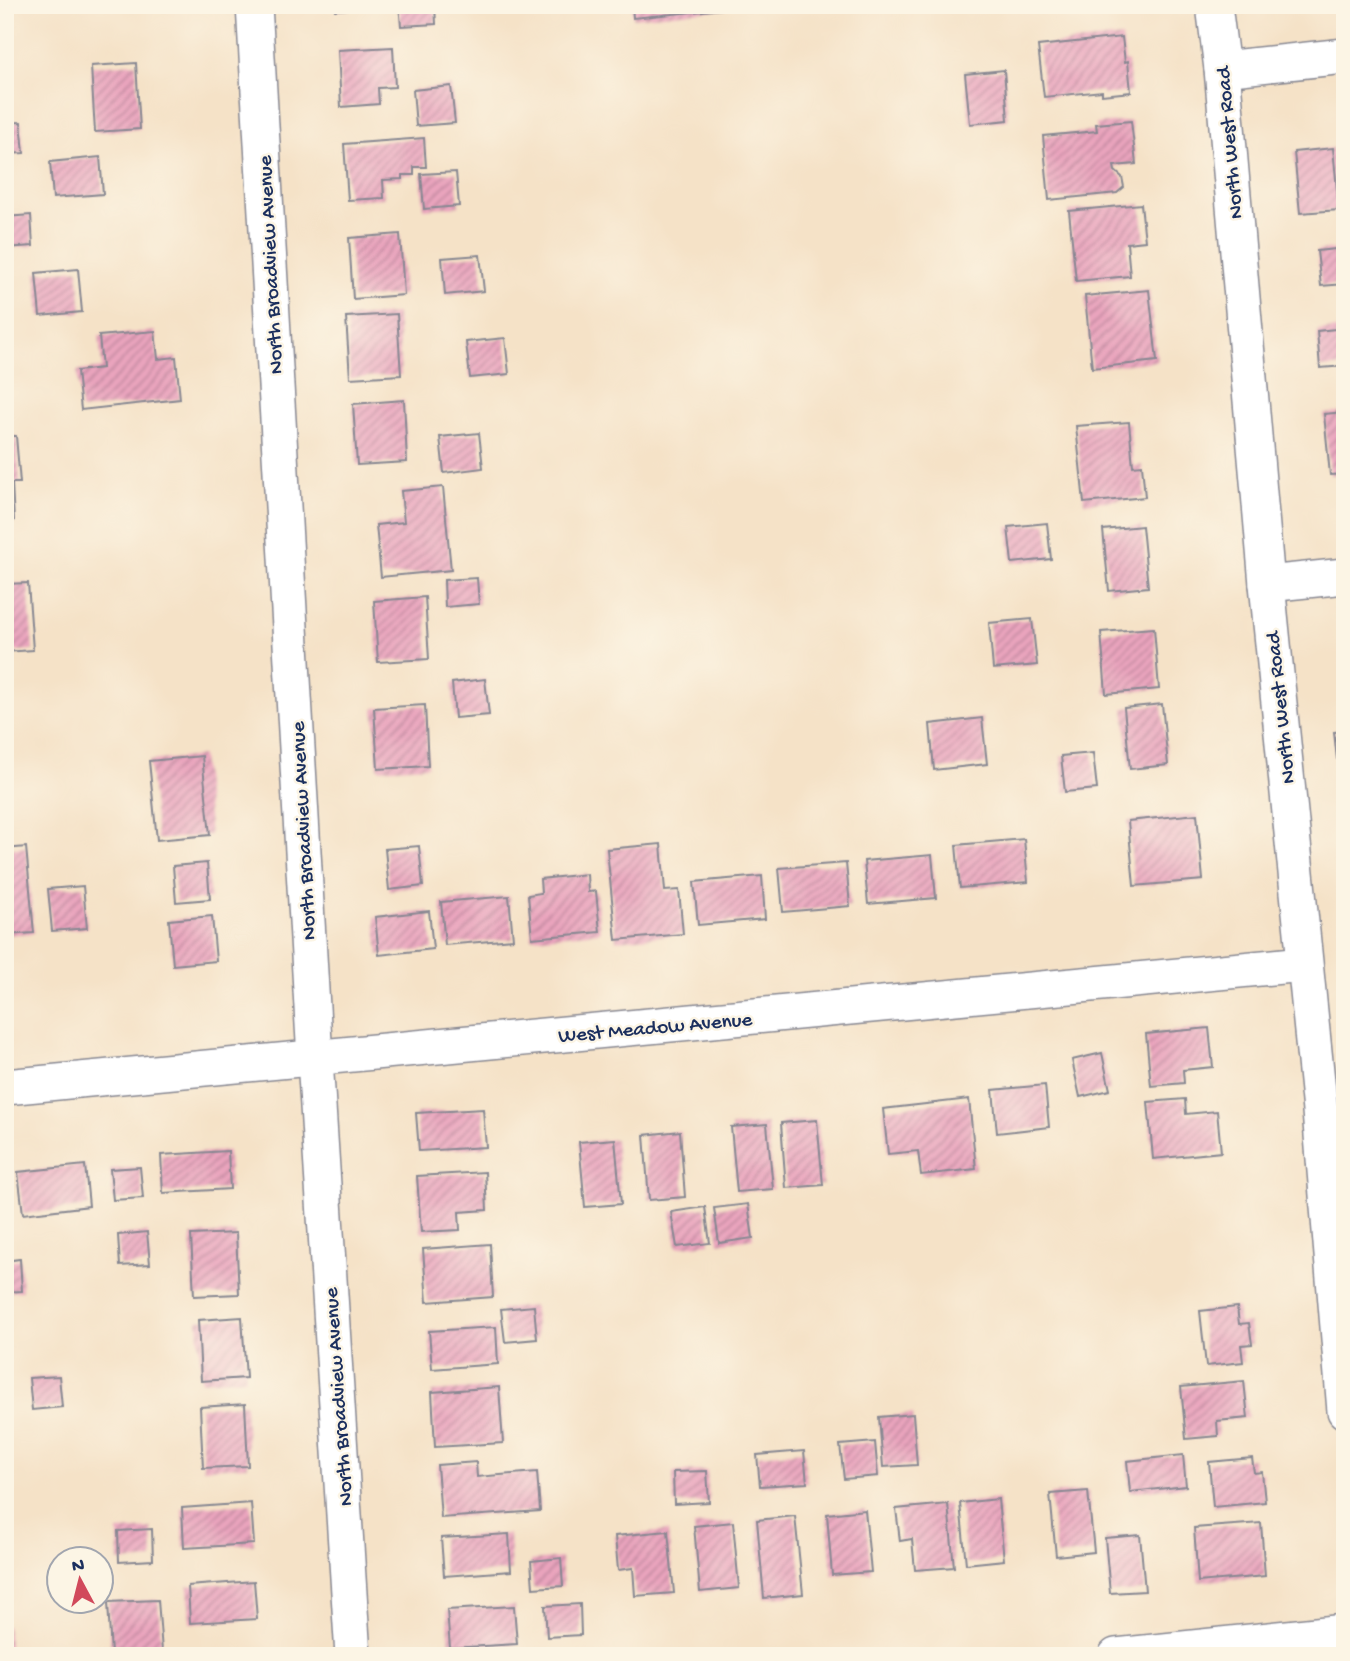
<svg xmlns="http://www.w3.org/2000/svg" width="1350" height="1661" viewBox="0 0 1350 1661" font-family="'Gochi Hand',sans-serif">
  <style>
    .building { fill: url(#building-hatch) }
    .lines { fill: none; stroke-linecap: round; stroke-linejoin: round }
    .minor-casing { stroke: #888892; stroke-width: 38 }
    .minor { stroke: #fff; stroke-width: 35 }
    .labels { text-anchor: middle; stroke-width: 5; stroke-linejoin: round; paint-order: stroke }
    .street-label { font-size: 21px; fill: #1b2f5e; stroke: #fcf5e5 }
  </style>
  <defs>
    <pattern id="building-hatch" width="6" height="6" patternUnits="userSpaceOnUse" patternTransform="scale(1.75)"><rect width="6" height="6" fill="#eaa4bd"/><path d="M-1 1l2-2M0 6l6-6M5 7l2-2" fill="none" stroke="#bd869d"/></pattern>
  </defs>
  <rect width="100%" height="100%" fill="#fcf5e5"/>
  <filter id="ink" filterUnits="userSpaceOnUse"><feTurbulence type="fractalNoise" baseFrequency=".0143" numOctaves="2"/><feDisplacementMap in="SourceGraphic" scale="14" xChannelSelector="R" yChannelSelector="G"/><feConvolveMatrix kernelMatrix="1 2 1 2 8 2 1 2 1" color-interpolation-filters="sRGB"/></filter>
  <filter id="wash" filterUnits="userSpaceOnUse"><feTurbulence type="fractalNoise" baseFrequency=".00686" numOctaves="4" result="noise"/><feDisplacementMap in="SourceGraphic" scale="28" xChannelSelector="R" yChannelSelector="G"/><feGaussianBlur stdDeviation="1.57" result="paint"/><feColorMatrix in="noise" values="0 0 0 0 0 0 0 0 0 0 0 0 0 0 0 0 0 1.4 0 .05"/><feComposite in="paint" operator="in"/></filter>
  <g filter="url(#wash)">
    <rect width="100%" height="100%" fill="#f5e2c7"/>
    <g id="blocks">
      <g class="building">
        <path d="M 334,5 L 376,5 L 377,7 L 335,10 Z"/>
        <path d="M 399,5 L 435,5 L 436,24 L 401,26 Z"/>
        <path d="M 530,5 L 584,5 L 584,7 L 531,12 Z"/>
        <path d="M 632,5 L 732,5 L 732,8 L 633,18 Z"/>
        <path d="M 1122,37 L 1125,62 L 1128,61 L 1131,92 L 1102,95 L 1102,91 L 1044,97 L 1038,46 Z"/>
        <path d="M 393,47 L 395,87 L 378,88 L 379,104 L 341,107 L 338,50 Z"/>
        <path d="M 136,63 L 140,129 L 95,132 L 91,66 Z"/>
        <path d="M 1004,70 L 1008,120 L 970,124 L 965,74 Z"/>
        <path d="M 451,86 L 455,123 L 416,126 L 413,90 Z"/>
        <path d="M 1131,121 L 1136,164 L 1114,166 L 1115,171 L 1122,177 L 1124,187 L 1117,193 L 1049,200 L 1043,136 L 1097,131 L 1096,124 Z"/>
        <path d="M 21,122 L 24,153 L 5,154 L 5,123 Z"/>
        <path d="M 424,138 L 426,167 L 414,167 L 414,175 L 402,175 L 402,179 L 383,180 L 384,198 L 348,200 L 344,144 Z"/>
        <path d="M 1333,148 L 1339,210 L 1300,213 L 1294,152 Z"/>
        <path d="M 100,157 L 103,194 L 53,198 L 50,162 Z"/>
        <path d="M 456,172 L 459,206 L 424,209 L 421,174 Z"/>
        <path d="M 1141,204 L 1145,241 L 1127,243 L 1130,276 L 1076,281 L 1069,211 Z"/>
        <path d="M 31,215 L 33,246 L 5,248 L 5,217 Z"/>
        <path d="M 400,234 L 404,295 L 353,299 L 349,238 Z"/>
        <path d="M 1345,248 L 1345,284 L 1321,286 L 1317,251 Z"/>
        <path d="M 480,255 L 484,291 L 445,295 L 442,258 Z"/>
        <path d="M 78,269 L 82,312 L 40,316 L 36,273 Z"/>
        <path d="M 1149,290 L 1157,361 L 1092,368 L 1085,296 Z"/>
        <path d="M 397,314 L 401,375 L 350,378 L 346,317 Z"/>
        <path d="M 1345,328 L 1345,366 L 1320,368 L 1317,331 Z"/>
        <path d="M 155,331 L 158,359 L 176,357 L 180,399 L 81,410 L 77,371 L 102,368 L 99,336 Z"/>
        <path d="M 505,338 L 509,374 L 470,378 L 466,342 Z"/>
        <path d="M 404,400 L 407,462 L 357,465 L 353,404 Z"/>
        <path d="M 1345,412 L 1345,474 L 1330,475 L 1324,414 Z"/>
        <path d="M 1129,422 L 1133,466 L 1142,465 L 1145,497 L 1084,503 L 1076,426 Z"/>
        <path d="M 479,433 L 483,468 L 444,473 L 440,437 Z"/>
        <path d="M 5,436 L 16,436 L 20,483 L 12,483 L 14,521 L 5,522 Z"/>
        <path d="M 443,487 L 451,570 L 381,577 L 376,525 L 404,522 L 401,491 Z"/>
        <path d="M 1047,523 L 1051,559 L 1012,563 L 1008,527 Z"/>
        <path d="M 1142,526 L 1148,587 L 1109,591 L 1103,530 Z"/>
        <path d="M 477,578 L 479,604 L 445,607 L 444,580 Z"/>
        <path d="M 28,583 L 33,650 L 5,652 L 5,584 Z"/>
        <path d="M 425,597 L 429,659 L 378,662 L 374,601 Z"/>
        <path d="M 1032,619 L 1037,665 L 993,669 L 989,623 Z"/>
        <path d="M 1154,628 L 1159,689 L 1106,694 L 1101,632 Z"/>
        <path d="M 485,679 L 489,715 L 455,718 L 452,683 Z"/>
        <path d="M 1162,704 L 1168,765 L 1130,769 L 1124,708 Z"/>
        <path d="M 425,705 L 428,766 L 378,769 L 374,708 Z"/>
        <path d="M 982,718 L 987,764 L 934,770 L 930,724 Z"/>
        <path d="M 1345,731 L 1345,759 L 1337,759 L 1334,732 Z"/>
        <path d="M 1093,753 L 1097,789 L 1065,792 L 1061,756 Z"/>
        <path d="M 202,756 L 210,835 L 157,840 L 149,761 Z"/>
        <path d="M 1197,814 L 1203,880 L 1134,886 L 1128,821 Z"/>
        <path d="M 1024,839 L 1028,882 L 960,888 L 956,845 Z"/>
        <path d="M 661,844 L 665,891 L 679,890 L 683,934 L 616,940 L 607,849 Z"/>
        <path d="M 419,846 L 423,886 L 389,890 L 385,849 Z"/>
        <path d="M 26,847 L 34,933 L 5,935 L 5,849 Z"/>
        <path d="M 932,855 L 936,898 L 868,904 L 864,861 Z"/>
        <path d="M 207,863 L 210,899 L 176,902 L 173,866 Z"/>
        <path d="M 846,863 L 850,906 L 783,912 L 779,868 Z"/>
        <path d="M 587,874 L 588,892 L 596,891 L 600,932 L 532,938 L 528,895 L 541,893 L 540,879 Z"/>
        <path d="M 762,876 L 765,919 L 698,925 L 694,882 Z"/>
        <path d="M 83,886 L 87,928 L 52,931 L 48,889 Z"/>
        <path d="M 509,896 L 513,939 L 445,945 L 441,902 Z"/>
        <path d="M 429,911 L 433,949 L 379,955 L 375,917 Z"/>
        <path d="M 212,916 L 216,961 L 173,965 L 169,920 Z"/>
        <path d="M 1209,1028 L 1213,1067 L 1183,1070 L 1184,1083 L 1151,1086 L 1146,1034 Z"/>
        <path d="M 1102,1053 L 1110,1090 L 1080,1097 L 1072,1060 Z"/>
        <path d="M 1045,1085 L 1049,1127 L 997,1133 L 993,1090 Z"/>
        <path d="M 969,1099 L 976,1169 L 921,1175 L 918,1151 L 888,1154 L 883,1109 Z"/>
        <path d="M 1185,1099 L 1186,1114 L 1217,1111 L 1221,1152 L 1153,1159 L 1148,1102 Z"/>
        <path d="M 483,1109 L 486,1147 L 419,1151 L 416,1113 Z"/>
        <path d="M 817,1120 L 823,1185 L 786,1188 L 781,1123 Z"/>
        <path d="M 767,1124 L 773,1189 L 737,1192 L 731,1127 Z"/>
        <path d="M 680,1131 L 685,1197 L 649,1200 L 644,1135 Z"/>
        <path d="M 615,1139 L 621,1204 L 585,1207 L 579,1142 Z"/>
        <path d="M 228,1151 L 230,1189 L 163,1193 L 161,1155 Z"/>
        <path d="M 85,1165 L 89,1206 L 23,1214 L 18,1172 Z"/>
        <path d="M 140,1167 L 143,1198 L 113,1200 L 110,1169 Z"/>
        <path d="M 485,1172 L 487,1210 L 459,1212 L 460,1230 L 421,1232 L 417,1176 Z"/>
        <path d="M 748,1204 L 753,1238 L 719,1243 L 714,1208 Z"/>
        <path d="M 705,1207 L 710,1243 L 677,1247 L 671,1212 Z"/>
        <path d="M 147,1232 L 150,1264 L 120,1266 L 118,1235 Z"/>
        <path d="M 236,1233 L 239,1294 L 194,1296 L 191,1235 Z"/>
        <path d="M 490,1244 L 493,1297 L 427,1302 L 423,1249 Z"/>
        <path d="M 20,1259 L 22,1291 L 5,1292 L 5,1261 Z"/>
        <path d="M 534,1306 L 537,1339 L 505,1342 L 501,1309 Z"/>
        <path d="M 1237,1307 L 1239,1324 L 1249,1323 L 1252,1344 L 1241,1345 L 1243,1362 L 1206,1366 L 1200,1311 Z"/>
        <path d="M 242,1317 L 246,1378 L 201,1381 L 198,1320 Z"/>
        <path d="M 496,1327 L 498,1364 L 432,1369 L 429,1331 Z"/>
        <path d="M 59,1376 L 62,1407 L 32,1410 L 29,1378 Z"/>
        <path d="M 1244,1381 L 1248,1418 L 1217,1421 L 1218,1436 L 1186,1439 L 1181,1387 Z"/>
        <path d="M 499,1387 L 503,1443 L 435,1447 L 432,1392 Z"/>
        <path d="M 245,1404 L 248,1466 L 203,1468 L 200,1407 Z"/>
        <path d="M 913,1414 L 917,1465 L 883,1467 L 879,1417 Z"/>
        <path d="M 875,1442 L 878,1476 L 844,1479 L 840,1445 Z"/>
        <path d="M 804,1451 L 807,1483 L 760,1486 L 757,1455 Z"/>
        <path d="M 1183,1455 L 1186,1486 L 1130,1492 L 1127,1461 Z"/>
        <path d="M 1252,1458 L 1254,1473 L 1262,1472 L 1265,1502 L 1213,1507 L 1209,1462 Z"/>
        <path d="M 476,1462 L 477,1477 L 537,1472 L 540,1511 L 441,1518 L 437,1465 Z"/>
        <path d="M 707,1471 L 709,1502 L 674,1504 L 673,1472 Z"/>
        <path d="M 1088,1491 L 1094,1552 L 1056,1556 L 1050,1494 Z"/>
        <path d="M 998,1499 L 1004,1560 L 966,1564 L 960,1503 Z"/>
        <path d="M 251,1503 L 254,1544 L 184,1548 L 182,1508 Z"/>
        <path d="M 948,1504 L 954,1567 L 915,1570 L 912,1539 L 900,1541 L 896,1509 Z"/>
        <path d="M 865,1510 L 871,1572 L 832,1575 L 827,1514 Z"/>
        <path d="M 795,1516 L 803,1594 L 764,1598 L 757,1520 Z"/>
        <path d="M 733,1522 L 739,1588 L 700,1592 L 694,1526 Z"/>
        <path d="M 1261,1523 L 1265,1576 L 1198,1582 L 1194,1528 Z"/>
        <path d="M 152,1529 L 153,1560 L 119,1562 L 118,1531 Z"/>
        <path d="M 668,1531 L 674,1593 L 635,1596 L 633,1568 L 618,1570 L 615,1536 Z"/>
        <path d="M 509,1534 L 511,1571 L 444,1576 L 441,1538 Z"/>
        <path d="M 1140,1535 L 1145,1591 L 1110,1593 L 1105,1538 Z"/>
        <path d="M 561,1558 L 563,1586 L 533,1588 L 531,1561 Z"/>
        <path d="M 254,1581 L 257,1619 L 190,1623 L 188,1586 Z"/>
        <path d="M 158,1600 L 162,1651 L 111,1655 L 108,1602 Z"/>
        <path d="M 580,1604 L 581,1635 L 547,1637 L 545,1606 Z"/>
        <path d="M 514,1606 L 517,1644 L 450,1648 L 447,1610 Z"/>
        <path d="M 5,1626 L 7,1626 L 10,1656 L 5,1656 Z"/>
      </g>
    </g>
  </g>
  <g filter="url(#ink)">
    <use href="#blocks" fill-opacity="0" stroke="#888892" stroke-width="2"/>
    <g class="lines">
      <defs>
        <g id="minor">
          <path d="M 254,5 L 315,1059 L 353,1656"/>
          <path d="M 1214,5 L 1222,69 L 1267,584 L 1320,1111 L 1345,1411"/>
          <path d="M 1222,69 L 1345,56"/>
          <path d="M 1267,584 L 1345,576"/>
          <path d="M 5,1087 L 1304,964"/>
          <path d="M 1116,1656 L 1345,1632"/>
        </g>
      </defs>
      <use href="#minor" class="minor-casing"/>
      <use href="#minor" class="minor"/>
    </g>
  </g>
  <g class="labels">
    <g class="street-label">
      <text transform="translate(1228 143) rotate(-95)" y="7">North West Road</text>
      <text transform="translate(269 265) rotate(-93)" y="7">North Broadview Avenue</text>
      <text transform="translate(1279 708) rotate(-96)" y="7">North West Road</text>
      <text transform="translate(302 831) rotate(-93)" y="7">North Broadview Avenue</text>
      <text transform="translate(655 1026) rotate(-5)" y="7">West Meadow Avenue</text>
      <text transform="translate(337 1397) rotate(-94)" y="7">North Broadview Avenue</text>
    </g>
  </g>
  <rect width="1350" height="1661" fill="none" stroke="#fcf5e5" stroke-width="28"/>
  <g transform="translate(80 1580) rotate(353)"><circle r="33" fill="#fcf5e5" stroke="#a2a6af" stroke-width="2"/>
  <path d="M0-5L12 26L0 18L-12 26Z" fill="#d1495b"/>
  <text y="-10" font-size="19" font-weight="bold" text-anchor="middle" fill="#1b2f5e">N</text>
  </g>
</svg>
